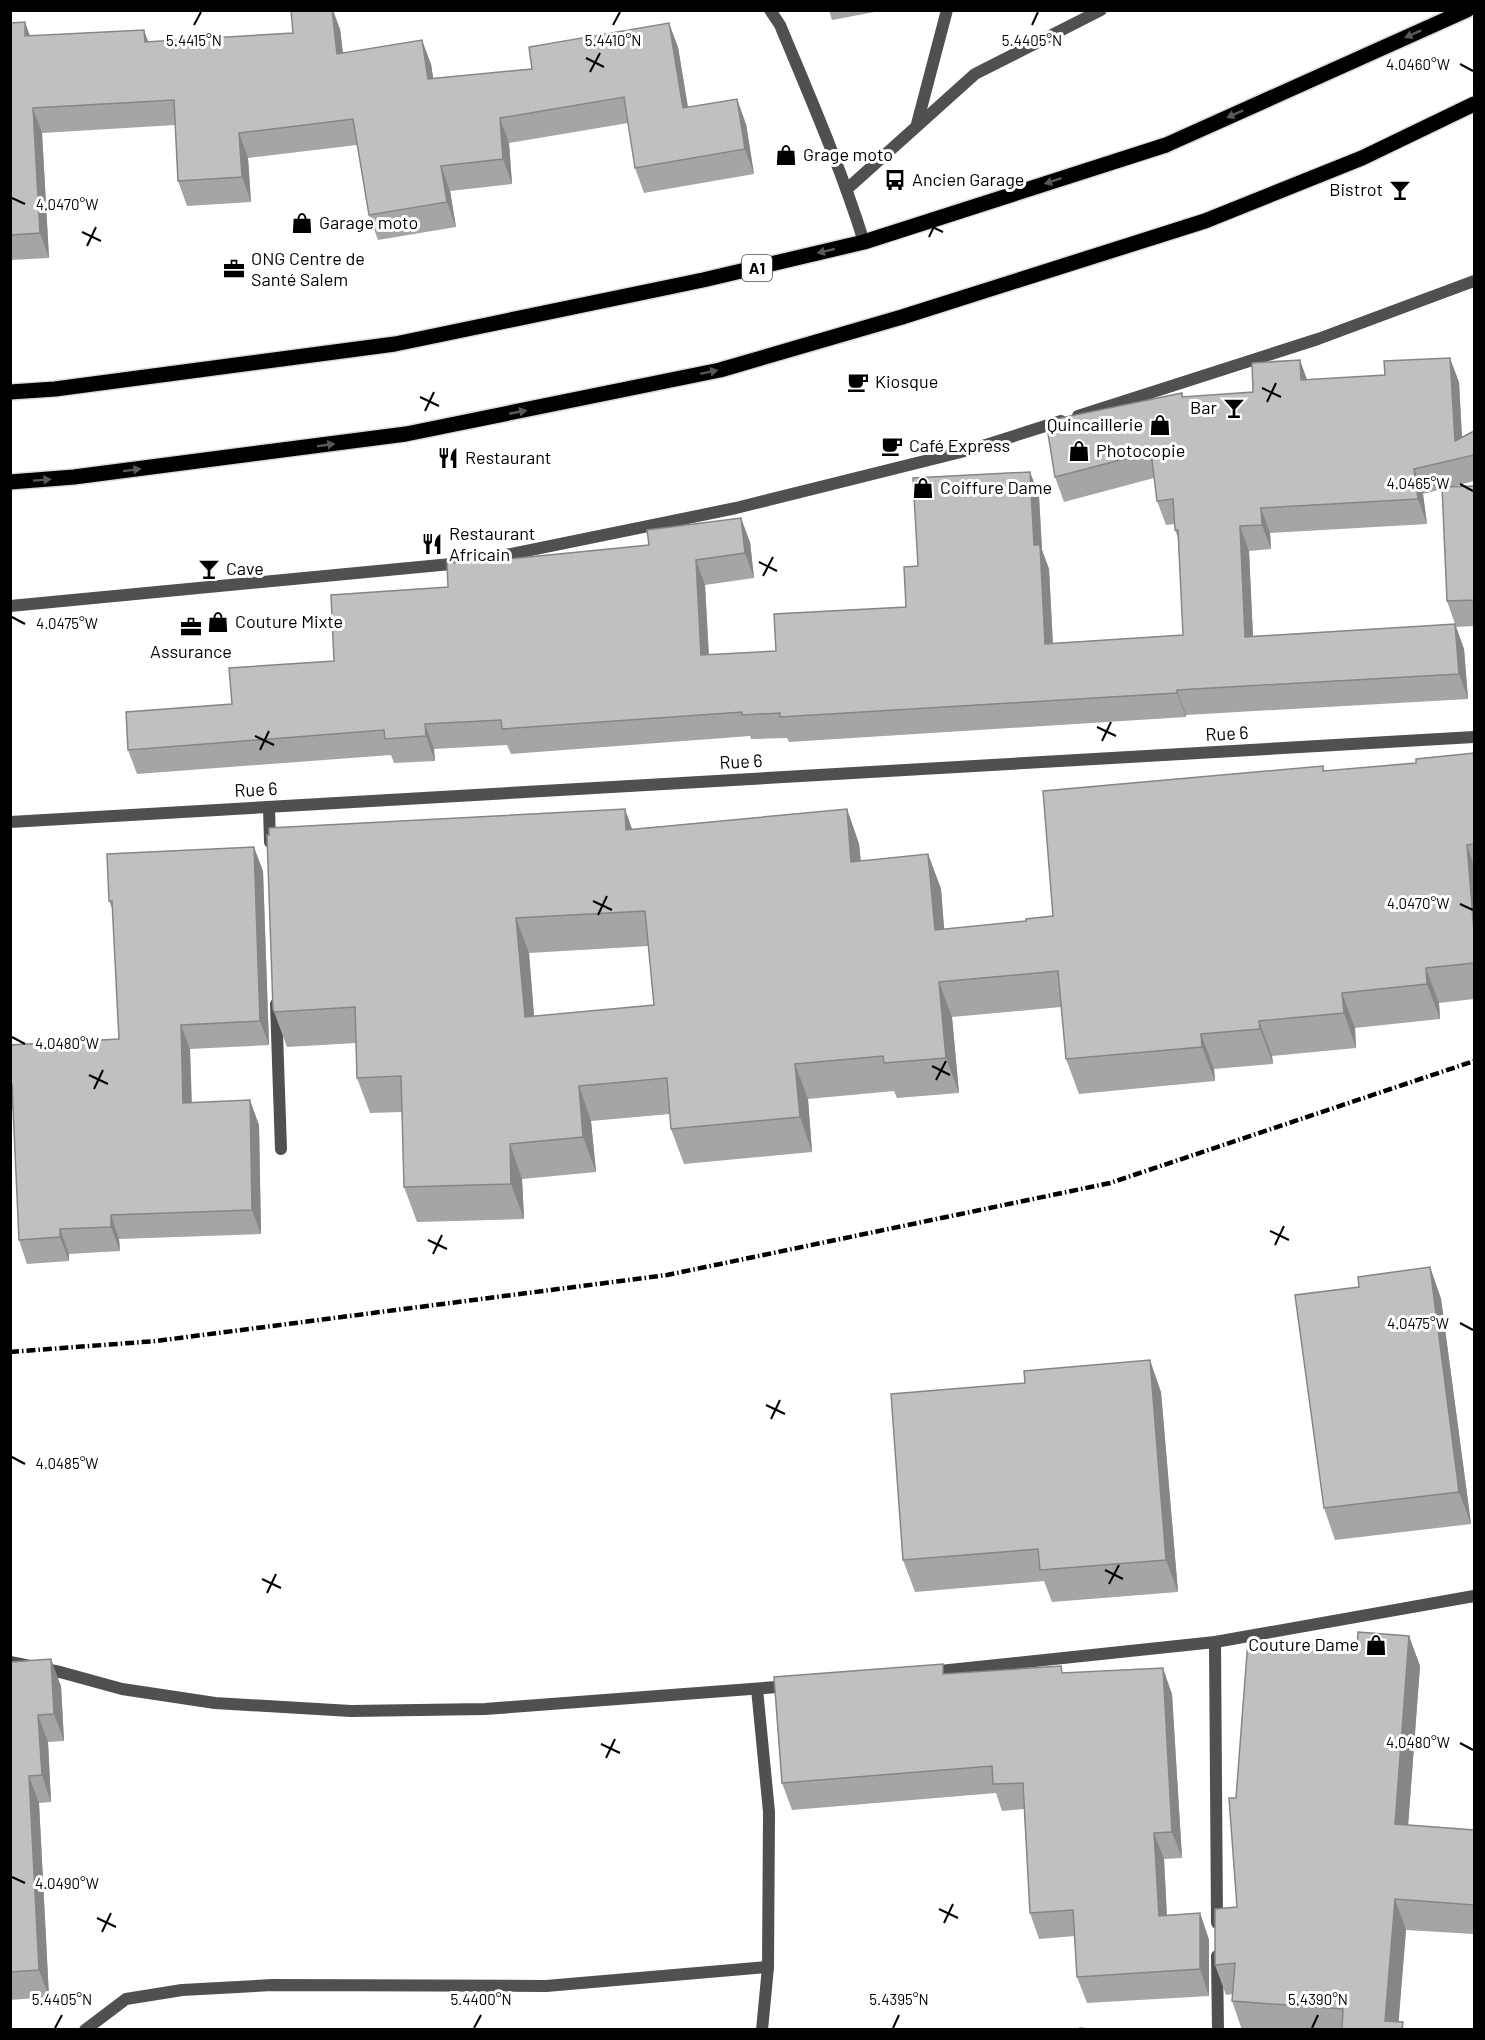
<svg xmlns="http://www.w3.org/2000/svg" width="1485" height="2040" viewBox="0 0 1485 2040" font-family="Barlow,sans-serif">
  <style>
    .lines { fill: none; stroke-linecap: round; stroke-linejoin: round }
    .primary-casing { stroke: #dbdbdb; stroke-width: 18 }
    .service { stroke: #505050; stroke-width: 12 }
    .minor { stroke: #505050; stroke-width: 12 }
    .primary { stroke: #000; stroke-width: 15 }
    .rail { stroke: #000; stroke-width: 4.5; stroke-dasharray: 9 3 1.5 3; stroke-linecap: butt }
    .wall { fill: #a5a5a5; fill-rule: evenodd }
    .shaded-wall { fill: #868686 }
    .building { fill: #c0c0c0; stroke: #868686; stroke-width: 1.5; fill-rule: evenodd }
    .oneway { fill: #595959 }
    .ticks { fill: none; stroke: #000; stroke-width: 2 }
    .labels { text-anchor: middle; stroke-width: 6; stroke-linejoin: round; paint-order: stroke }
    .shield { fill: #fff; stroke: #4c4c4c; stroke-width: 1.5 }
    .shield-label { font-size: 16px; font-weight: bold; fill: #000 }
    .poi-label { font-size: 18px; fill: #000; stroke: #fff; text-anchor: start }
    .street-label { font-size: 18px; fill: #000; stroke: #fff }
    .ticks-label { font-size: 15px; text-anchor: middle; fill: #000; stroke: #fff; stroke-width: 6; stroke-linejoin: round; paint-order: stroke }
  </style>
  <rect width="100%" height="100%" fill="#fff"/>
  <g class="lines">
    <defs>
      <g id="primary">
        <path d="M 10,392 L 55,389 L 395,344 L 703,280 L 864,242 L 1166,145 L 1467,10"/>
        <path d="M 10,482 L 74,477 L 406,434 L 720,370 L 902,317 L 1205,221 L 1362,158 L 1474,104"/>
      </g>
    </defs>
    <use href="#primary" class="primary-casing"/>
    <g class="service">
      <path d="M 917,124 L 947,10"/>
      <path d="M 847,189 L 975,74 L 1101,10"/>
    </g>
    <g class="minor">
      <path d="M 770,10 L 780,25 C 810,97 841,168 864,242"/>
      <path d="M 1078,416 L 1318,339 L 1474,281"/>
      <path d="M 10,606 L 472,562 L 736,508 L 973,449 L 1061,421"/>
      <path d="M 269,808 L 270,842"/>
      <path d="M 10,822 L 1474,737"/>
      <path d="M 276,1004 L 281,1149"/>
      <path d="M 1215,1642 L 1217,1923"/>
      <path d="M 10,1662 L 60,1672 L 122,1689 L 215,1703 L 351,1711 L 485,1709 L 790,1686"/>
      <path d="M 930,1672 L 1215,1642 L 1474,1596"/>
      <path d="M 757,1689 L 769,1812 L 768,1967 L 762,2030"/>
      <path d="M 1217,1956 L 1218,2030"/>
      <path d="M 85,2030 L 126,1999 L 182,1990 L 272,1985 L 546,1986 L 768,1967"/>
    </g>
    <use href="#primary" class="primary"/>
    <path class="rail" d="M 10,1352 L 156,1341 L 667,1275 L 1110,1183 L 1474,1061"/>
  </g>
  <g class="wall">
    <path d="M 829,10 L 879,10 L 880,11 L 832,20 Z"/>
    <path d="M 10,23 L 30,36 L 148,42 L 293,33 L 340,29 L 343,53 L 431,64 L 433,78 L 532,69 L 678,47 L 688,107 L 746,124 L 754,174 L 644,193 L 635,168 L 628,123 L 509,143 L 512,184 L 450,191 L 456,227 L 378,240 L 369,215 L 357,145 L 248,158 L 251,202 L 187,206 L 178,181 L 175,125 L 42,133 L 49,258 L 10,260 Z"/>
    <path d="M 1307,380 L 1459,382 L 1462,438 L 1474,431 L 1474,481 L 1452,487 L 1474,486 L 1474,626 L 1456,627 L 1447,601 L 1442,489 L 1423,494 L 1427,524 L 1270,533 L 1271,549 L 1249,551 L 1253,636 L 1455,624 L 1464,649 L 1468,699 L 1186,715 L 1186,717 L 789,742 L 787,738 L 751,739 L 750,736 L 511,754 L 507,745 L 434,749 L 435,761 L 394,763 L 391,755 L 137,774 L 128,750 L 334,661 L 448,587 L 478,562 L 750,542 L 754,578 L 705,585 L 709,655 L 776,651 L 906,607 L 918,566 L 1030,472 L 1039,496 L 1042,550 L 1049,569 L 1053,643 L 1183,635 L 1178,538 L 1175,530 L 1175,524 L 1166,525 L 1157,501 L 1154,478 L 1064,502 L 1055,477 L 1182,393 L 1183,397 L 1253,392 Z"/>
    <path d="M 1474,753 L 1474,999 L 1439,1003 L 1440,1019 L 1355,1028 L 1356,1048 L 1272,1056 L 1273,1064 L 1214,1069 L 1215,1081 L 1079,1094 L 1066,1059 L 1061,1007 L 952,1017 L 959,1093 L 897,1098 L 894,1091 L 808,1099 L 812,1152 L 684,1164 L 671,1129 L 670,1114 L 591,1121 L 596,1172 L 522,1179 L 524,1219 L 417,1222 L 404,1187 L 402,1112 L 370,1113 L 357,1078 L 356,1043 L 287,1047 L 273,1009 L 625,809 L 632,829 L 847,809 L 859,844 L 861,861 L 928,854 L 941,889 L 944,929 L 1026,921 L 1053,916 L 1323,766 L 1324,771 L 1416,763 ZM 649,946 L 654,1005 L 534,1017 L 529,953 Z"/>
    <path d="M 263,871 L 269,1045 L 190,1049 L 192,1102 L 259,1125 L 261,1234 L 119,1239 L 120,1251 L 69,1254 L 69,1261 L 27,1264 L 19,1240 L 13,1109 L 10,1109 L 10,1045 L 119,1039 L 113,911 L 109,901 Z"/>
    <path d="M 1430,1267 L 1441,1299 L 1471,1524 L 1335,1540 L 1324,1508 L 1359,1287 Z"/>
    <path d="M 1161,1392 L 1178,1592 L 1052,1602 L 1044,1581 L 915,1592 L 903,1560 Z"/>
    <path d="M 1409,1636 L 1420,1666 L 1408,1825 L 1474,1830 L 1474,1934 L 1406,1930 L 1398,2022 L 1405,2030 L 1242,2030 L 1232,2001 L 1233,1994 L 1226,1995 L 1215,1965 L 1237,1907 L 1357,1648 Z"/>
    <path d="M 10,1662 L 61,1686 L 64,1741 L 48,1742 L 51,1802 L 39,1803 L 49,1997 L 10,2000 Z"/>
    <path d="M 946,1673 L 1064,1673 L 1172,1694 L 1182,1858 L 1164,1859 L 1167,1915 L 1200,1913 L 1209,1940 L 1209,1996 L 1087,2003 L 1077,1977 L 1075,1936 L 1039,1939 L 1030,1913 L 1024,1809 L 1002,1811 L 996,1793 L 792,1810 L 782,1783 Z"/>
  </g>
  <g class="shaded-wall">
    <path d="M 332,10 L 333,10 L 340,29 L 346,79 L 337,54 Z"/>
    <path d="M 25,22 L 34,47 L 25,36 Z"/>
    <path d="M 669,23 L 678,47 L 692,133 L 683,108 Z"/>
    <path d="M 144,30 L 153,55 L 145,42 Z"/>
    <path d="M 422,40 L 431,64 L 437,103 L 428,79 Z"/>
    <path d="M 737,99 L 746,124 L 754,174 L 745,149 Z"/>
    <path d="M 33,108 L 42,133 L 49,258 L 40,233 Z"/>
    <path d="M 500,118 L 509,143 L 512,184 L 503,159 Z"/>
    <path d="M 239,133 L 248,158 L 251,202 L 242,177 Z"/>
    <path d="M 441,166 L 450,191 L 456,227 L 447,202 Z"/>
    <path d="M 1450,358 L 1459,382 L 1463,457 L 1455,441 Z"/>
    <path d="M 1300,360 L 1309,385 L 1301,380 Z"/>
    <path d="M 1414,469 L 1423,494 L 1427,524 L 1418,499 Z"/>
    <path d="M 1030,472 L 1039,496 L 1042,550 L 1049,569 L 1054,668 L 1045,644 L 1034,545 Z"/>
    <path d="M 1261,508 L 1270,533 L 1271,549 L 1262,525 Z"/>
    <path d="M 741,518 L 750,542 L 754,578 L 745,553 Z"/>
    <path d="M 1240,526 L 1249,551 L 1254,661 L 1245,637 Z"/>
    <path d="M 696,560 L 705,585 L 710,680 L 701,655 Z"/>
    <path d="M 1455,624 L 1464,649 L 1468,699 L 1459,674 Z"/>
    <path d="M 1177,690 L 1186,715 L 1186,717 L 1177,693 Z"/>
    <path d="M 425,724 L 434,749 L 435,761 L 426,736 Z"/>
    <path d="M 625,809 L 637,844 L 626,830 Z"/>
    <path d="M 847,809 L 859,844 L 864,897 L 851,862 Z"/>
    <path d="M 1467,845 L 1474,866 L 1474,931 Z"/>
    <path d="M 254,847 L 263,871 L 269,1045 L 260,1021 Z"/>
    <path d="M 928,854 L 941,889 L 947,965 L 935,930 Z"/>
    <path d="M 516,918 L 529,953 L 537,1052 L 525,1017 Z"/>
    <path d="M 1426,968 L 1439,1003 L 1440,1019 L 1427,984 Z"/>
    <path d="M 939,982 L 952,1017 L 959,1093 L 946,1058 Z"/>
    <path d="M 1342,993 L 1355,1028 L 1356,1048 L 1344,1013 Z"/>
    <path d="M 1259,1021 L 1272,1056 L 1273,1064 L 1260,1029 Z"/>
    <path d="M 181,1025 L 190,1049 L 192,1127 L 183,1103 Z"/>
    <path d="M 1201,1034 L 1214,1069 L 1215,1081 L 1202,1047 Z"/>
    <path d="M 795,1064 L 808,1099 L 812,1152 L 800,1117 Z"/>
    <path d="M 579,1086 L 591,1121 L 596,1172 L 583,1137 Z"/>
    <path d="M 250,1100 L 259,1125 L 261,1234 L 252,1210 Z"/>
    <path d="M 510,1144 L 522,1179 L 524,1219 L 511,1184 Z"/>
    <path d="M 111,1215 L 119,1239 L 120,1251 L 111,1227 Z"/>
    <path d="M 60,1229 L 69,1254 L 69,1261 L 60,1237 Z"/>
    <path d="M 1430,1267 L 1441,1299 L 1471,1524 L 1459,1492 Z"/>
    <path d="M 1150,1360 L 1161,1392 L 1178,1592 L 1166,1560 Z"/>
    <path d="M 1409,1636 L 1420,1666 L 1406,1854 L 1395,1824 Z"/>
    <path d="M 51,1659 L 61,1686 L 64,1741 L 54,1714 Z"/>
    <path d="M 1163,1668 L 1172,1694 L 1182,1858 L 1172,1832 Z"/>
    <path d="M 38,1715 L 48,1742 L 51,1802 L 42,1775 Z"/>
    <path d="M 29,1776 L 39,1803 L 49,1997 L 39,1970 Z"/>
    <path d="M 1154,1833 L 1164,1859 L 1168,1942 L 1159,1916 Z"/>
    <path d="M 1395,1899 L 1406,1930 L 1398,2030 L 1385,2021 Z"/>
    <path d="M 1200,1913 L 1209,1940 L 1209,1996 L 1200,1969 Z"/>
  </g>
  <g class="building">
    <path d="M 291,10 L 332,10 L 337,54 L 422,40 L 428,79 L 532,69 L 529,47 L 669,23 L 683,108 L 737,99 L 745,149 L 635,168 L 624,97 L 500,118 L 503,159 L 441,166 L 447,202 L 369,215 L 353,119 L 239,133 L 242,177 L 178,181 L 174,100 L 33,108 L 40,233 L 10,235 L 10,23 L 25,22 L 25,36 L 144,30 L 145,42 L 293,33 Z"/>
    <path d="M 1450,358 L 1455,441 L 1474,431 L 1474,455 L 1414,469 L 1418,499 L 1261,508 L 1262,525 L 1240,526 L 1245,637 L 1455,624 L 1459,674 L 1177,690 L 1177,693 L 780,717 L 780,713 L 742,715 L 742,712 L 502,729 L 501,720 L 425,724 L 426,736 L 385,739 L 384,730 L 128,750 L 126,712 L 232,704 L 229,668 L 334,661 L 331,595 L 448,587 L 447,563 L 478,562 L 649,545 L 647,530 L 741,518 L 745,553 L 696,560 L 701,655 L 776,651 L 774,614 L 906,607 L 904,567 L 918,566 L 913,478 L 1030,472 L 1034,545 L 1040,545 L 1045,644 L 1183,635 L 1178,530 L 1175,530 L 1173,499 L 1157,501 L 1151,452 L 1055,477 L 1046,421 L 1182,393 L 1182,397 L 1253,392 L 1252,363 L 1300,360 L 1301,380 L 1385,375 L 1384,361 Z"/>
    <path d="M 1474,486 L 1474,600 L 1447,601 L 1442,487 Z"/>
    <path d="M 1474,753 L 1474,844 L 1467,845 L 1474,931 L 1474,963 L 1426,968 L 1427,984 L 1342,993 L 1344,1013 L 1259,1021 L 1260,1029 L 1201,1034 L 1202,1047 L 1066,1059 L 1058,971 L 939,982 L 946,1058 L 884,1063 L 883,1056 L 795,1064 L 800,1117 L 671,1129 L 667,1078 L 579,1086 L 583,1137 L 510,1144 L 511,1184 L 404,1187 L 401,1076 L 357,1078 L 355,1007 L 274,1012 L 273,1009 L 267,835 L 269,835 L 269,828 L 625,809 L 626,830 L 847,809 L 851,862 L 928,854 L 935,930 L 1026,921 L 1026,919 L 1053,916 L 1043,791 L 1323,766 L 1323,771 L 1416,763 L 1416,759 ZM 645,911 L 654,1005 L 525,1017 L 516,918 Z"/>
    <path d="M 254,847 L 260,1021 L 181,1025 L 183,1103 L 250,1100 L 252,1210 L 111,1215 L 111,1227 L 60,1229 L 60,1237 L 19,1240 L 12,1085 L 10,1085 L 10,1045 L 119,1039 L 112,901 L 109,901 L 107,854 Z"/>
    <path d="M 1430,1267 L 1459,1492 L 1324,1508 L 1295,1295 L 1359,1287 L 1358,1277 Z"/>
    <path d="M 1150,1360 L 1166,1560 L 1040,1570 L 1038,1549 L 903,1560 L 891,1394 L 1025,1383 L 1024,1371 Z"/>
    <path d="M 1358,1632 L 1409,1636 L 1395,1824 L 1474,1830 L 1474,1905 L 1395,1899 L 1385,2021 L 1403,2022 L 1402,2030 L 1342,2030 L 1343,2009 L 1232,2001 L 1235,1963 L 1215,1965 L 1215,1909 L 1237,1907 L 1229,1798 L 1236,1798 L 1248,1640 L 1357,1648 Z"/>
    <path d="M 51,1659 L 54,1714 L 38,1715 L 42,1775 L 29,1776 L 39,1970 L 10,1972 L 10,1662 Z"/>
    <path d="M 943,1664 L 943,1674 L 1061,1666 L 1062,1673 L 1163,1668 L 1172,1832 L 1154,1833 L 1159,1916 L 1200,1913 L 1200,1969 L 1077,1977 L 1073,1910 L 1030,1913 L 1023,1783 L 993,1784 L 992,1766 L 782,1783 L 774,1677 Z"/>
    <path d="M 1080,2028 L 1097,2030 L 1080,2030 Z"/>
  </g>
  <defs><path id="oneway-solid" d="M-6-.8H1V-3.2L6.5 0L1 3.2V.8H-6Z" transform="scale(1.5)"/></defs>
  <g class="oneway">
    <use href="#oneway-solid" transform="translate(1413 34) rotate(156)"/>
    <use href="#oneway-solid" transform="translate(1235 114) rotate(156)"/>
    <use href="#oneway-solid" transform="translate(1053 181) rotate(162)"/>
    <use href="#oneway-solid" transform="translate(826 251) rotate(167)"/>
    <use href="#oneway-solid" transform="translate(709 372) rotate(-12)"/>
    <use href="#oneway-solid" transform="translate(518 412) rotate(-11)"/>
    <use href="#oneway-solid" transform="translate(326 445) rotate(-8)"/>
    <use href="#oneway-solid" transform="translate(132 470) rotate(-7)"/>
    <use href="#oneway-solid" transform="translate(42 480) rotate(-4)"/>
  </g>
  <path class="ticks" d="M 194,25 L 201,12M 613,25 L 620,12M 1032,25 L 1038,12M 586,58 L 604,67M 1460,64 L 1473,71M 590,72 L 600,53M 12,198 L 25,204M 924,223 L 943,232M 82,232 L 101,241M 929,237 L 938,218M 87,246 L 96,227M 1262,388 L 1281,397M 420,397 L 439,406M 1267,402 L 1276,383M 425,411 L 434,392M 1460,484 L 1473,491M 759,562 L 777,571M 763,576 L 773,557M 12,617 L 25,624M 1097,727 L 1116,736M 255,736 L 274,745M 1102,741 L 1111,722M 260,750 L 269,731M 593,901 L 612,910M 1460,904 L 1473,910M 598,915 L 607,896M 12,1037 L 25,1044M 932,1066 L 950,1075M 89,1075 L 108,1084M 936,1080 L 946,1061M 94,1089 L 103,1070M 1270,1231 L 1289,1240M 428,1240 L 447,1249M 1275,1245 L 1284,1226M 433,1254 L 442,1235M 1460,1323 L 1473,1330M 766,1405 L 785,1414M 771,1419 L 780,1400M 12,1457 L 25,1464M 1105,1570 L 1123,1579M 262,1579 L 281,1588M 1109,1584 L 1119,1565M 267,1593 L 276,1574M 1460,1743 L 1473,1750M 601,1744 L 620,1753M 606,1758 L 615,1739M 12,1877 L 25,1883M 939,1909 L 958,1918M 97,1918 L 116,1927M 944,1923 L 953,1904M 102,1932 L 111,1913M 55,2028 L 62,2015M 474,2028 L 481,2015M 893,2028 L 899,2015M 1312,2028 L 1318,2015"/>
  <defs>
    <symbol id="shop-bare" viewBox="-9 -9 18 18"><path d="M-5-2.5h2.3a2.7 3.5 0 0 1 5.4 0H5L5.5 6h-11ZM-1.5-2.5h3a1.5 2.3 0 0 0-3 0Z" fill="#000" stroke="#fff" stroke-width="2.5" paint-order="stroke"/></symbol>
    <symbol id="bus-bare" viewBox="-9 -9 18 18"><path d="M-5-6H5V4H4V6H2V4H-2V6H-4V4H-5ZM-3.5-4V0h7V-4ZM-3.5 1.2v1.5H-2V1.2ZM2 1.2v1.5H3.5V1.2Z" fill="#000" stroke="#fff" stroke-width="2.5" paint-order="stroke"/></symbol>
    <symbol id="bar-bare" viewBox="-9 -9 18 18"><path d="M-6-5H6L.8 .8V4.5H3.5V6h-7V4.5H-.8V.8Z" fill="#000" stroke="#fff" stroke-width="2.5" paint-order="stroke"/></symbol>
    <symbol id="office-bare" viewBox="-9 -9 18 18"><path d="M-6-3h4V-5.5h4V-3h4V5H-6ZM-1-4.5V-3h2v-1.5ZM-6 0V1H6V0Z" fill="#000" stroke="#fff" stroke-width="2.5" paint-order="stroke"/></symbol>
    <symbol id="cafe-bare" viewBox="-9 -9 18 18"><path d="M-5.5-4.5H6V0H3Q3 3.5 0 3.5H-2.5Q-5.5 3.5-5.5 0ZM3-3.2v2h1.7v-2ZM-6 4.5H4V6H-6Z" fill="#000" stroke="#fff" stroke-width="2.5" paint-order="stroke"/></symbol>
    <symbol id="restaurant-bare" viewBox="-9 -9 18 18"><path d="M-5-6h1v4h1v-4h1v4h1v-4h1v5L-1.5 .5V6h-2V.5L-5-1ZM5-6V6H3V1.5H1.5Q1.5-4 5-6Z" fill="#000" stroke="#fff" stroke-width="2.5" paint-order="stroke"/></symbol>
  </defs>
  <g fill-rule="evenodd">
    <use href="#shop-bare" x="771" y="140" width="30" height="30"/>
    <use href="#bus-bare" x="880" y="165" width="30" height="30"/>
    <use href="#bar-bare" x="1385" y="175" width="30" height="30"/>
    <use href="#shop-bare" x="287" y="208" width="30" height="30"/>
    <use href="#office-bare" x="219" y="254" width="30" height="30"/>
    <use href="#cafe-bare" x="843" y="367" width="30" height="30"/>
    <use href="#bar-bare" x="1219" y="393" width="30" height="30"/>
    <use href="#shop-bare" x="1145" y="410" width="30" height="30"/>
    <use href="#cafe-bare" x="877" y="431" width="30" height="30"/>
    <use href="#shop-bare" x="1064" y="436" width="30" height="30"/>
    <use href="#restaurant-bare" x="433" y="443" width="30" height="30"/>
    <use href="#shop-bare" x="908" y="473" width="30" height="30"/>
    <use href="#restaurant-bare" x="417" y="529" width="30" height="30"/>
    <use href="#bar-bare" x="194" y="554" width="30" height="30"/>
    <use href="#shop-bare" x="203" y="607" width="30" height="30"/>
    <use href="#office-bare" x="176" y="612" width="30" height="30"/>
    <use href="#shop-bare" x="1361" y="1630" width="30" height="30"/>
  </g>
  <g class="labels">
    <rect class="shield" x="742" y="255" width="30" height="26" rx="4.5"/>
    <g class="shield-label">
      <text x="757" y="274">A1</text>
    </g>
    <g class="poi-label">
      <text x="803" y="161">Grage moto</text>
      <text x="912" y="186">Ancien Garage</text>
      <text x="1383" y="196" text-anchor="end">Bistrot</text>
      <text x="319" y="229">Garage moto</text>
      <text x="251" y="265">ONG Centre de<tspan x="251" dy="21">Santé Salem</tspan></text>
      <text x="875" y="388">Kiosque</text>
      <text x="1217" y="414" text-anchor="end">Bar</text>
      <text x="1143" y="431" text-anchor="end">Quincaillerie</text>
      <text x="909" y="452">Café Express</text>
      <text x="1096" y="457">Photocopie</text>
      <text x="465" y="464">Restaurant</text>
      <text x="940" y="494">Coiffure Dame</text>
      <text x="449" y="540">Restaurant<tspan x="449" dy="21">Africain</tspan></text>
      <text x="226" y="575">Cave</text>
      <text x="235" y="628">Couture Mixte</text>
      <text x="191" y="658" text-anchor="middle">Assurance</text>
      <text x="1359" y="1651" text-anchor="end">Couture Dame</text>
    </g>
    <g class="street-label">
      <text transform="translate(1227 734) rotate(-3)" y="6">Rue 6</text>
      <text transform="translate(741 762) rotate(-3)" y="6">Rue 6</text>
      <text transform="translate(256 790) rotate(-3)" y="6">Rue 6</text>
    </g>
  </g>
  <g class="ticks-label">
    <text x="194" y="46">5.4415°N</text>
    <text x="613" y="46">5.4410°N</text>
    <text x="1032" y="46">5.4405°N</text>
    <text x="1418" y="70">4.0460°W</text>
    <text x="67" y="210">4.0470°W</text>
    <text x="1418" y="489">4.0465°W</text>
    <text x="67" y="629">4.0475°W</text>
    <text x="1418" y="909">4.0470°W</text>
    <text x="67" y="1049">4.0480°W</text>
    <text x="1418" y="1329">4.0475°W</text>
    <text x="67" y="1469">4.0485°W</text>
    <text x="1418" y="1748">4.0480°W</text>
    <text x="67" y="1889">4.0490°W</text>
    <text x="62" y="2005">5.4405°N</text>
    <text x="481" y="2005">5.4400°N</text>
    <text x="899" y="2005">5.4395°N</text>
    <text x="1318" y="2005">5.4390°N</text>
  </g>
  <rect width="1485" height="2040" fill="none" stroke="#000000" stroke-width="24"/>
</svg>
